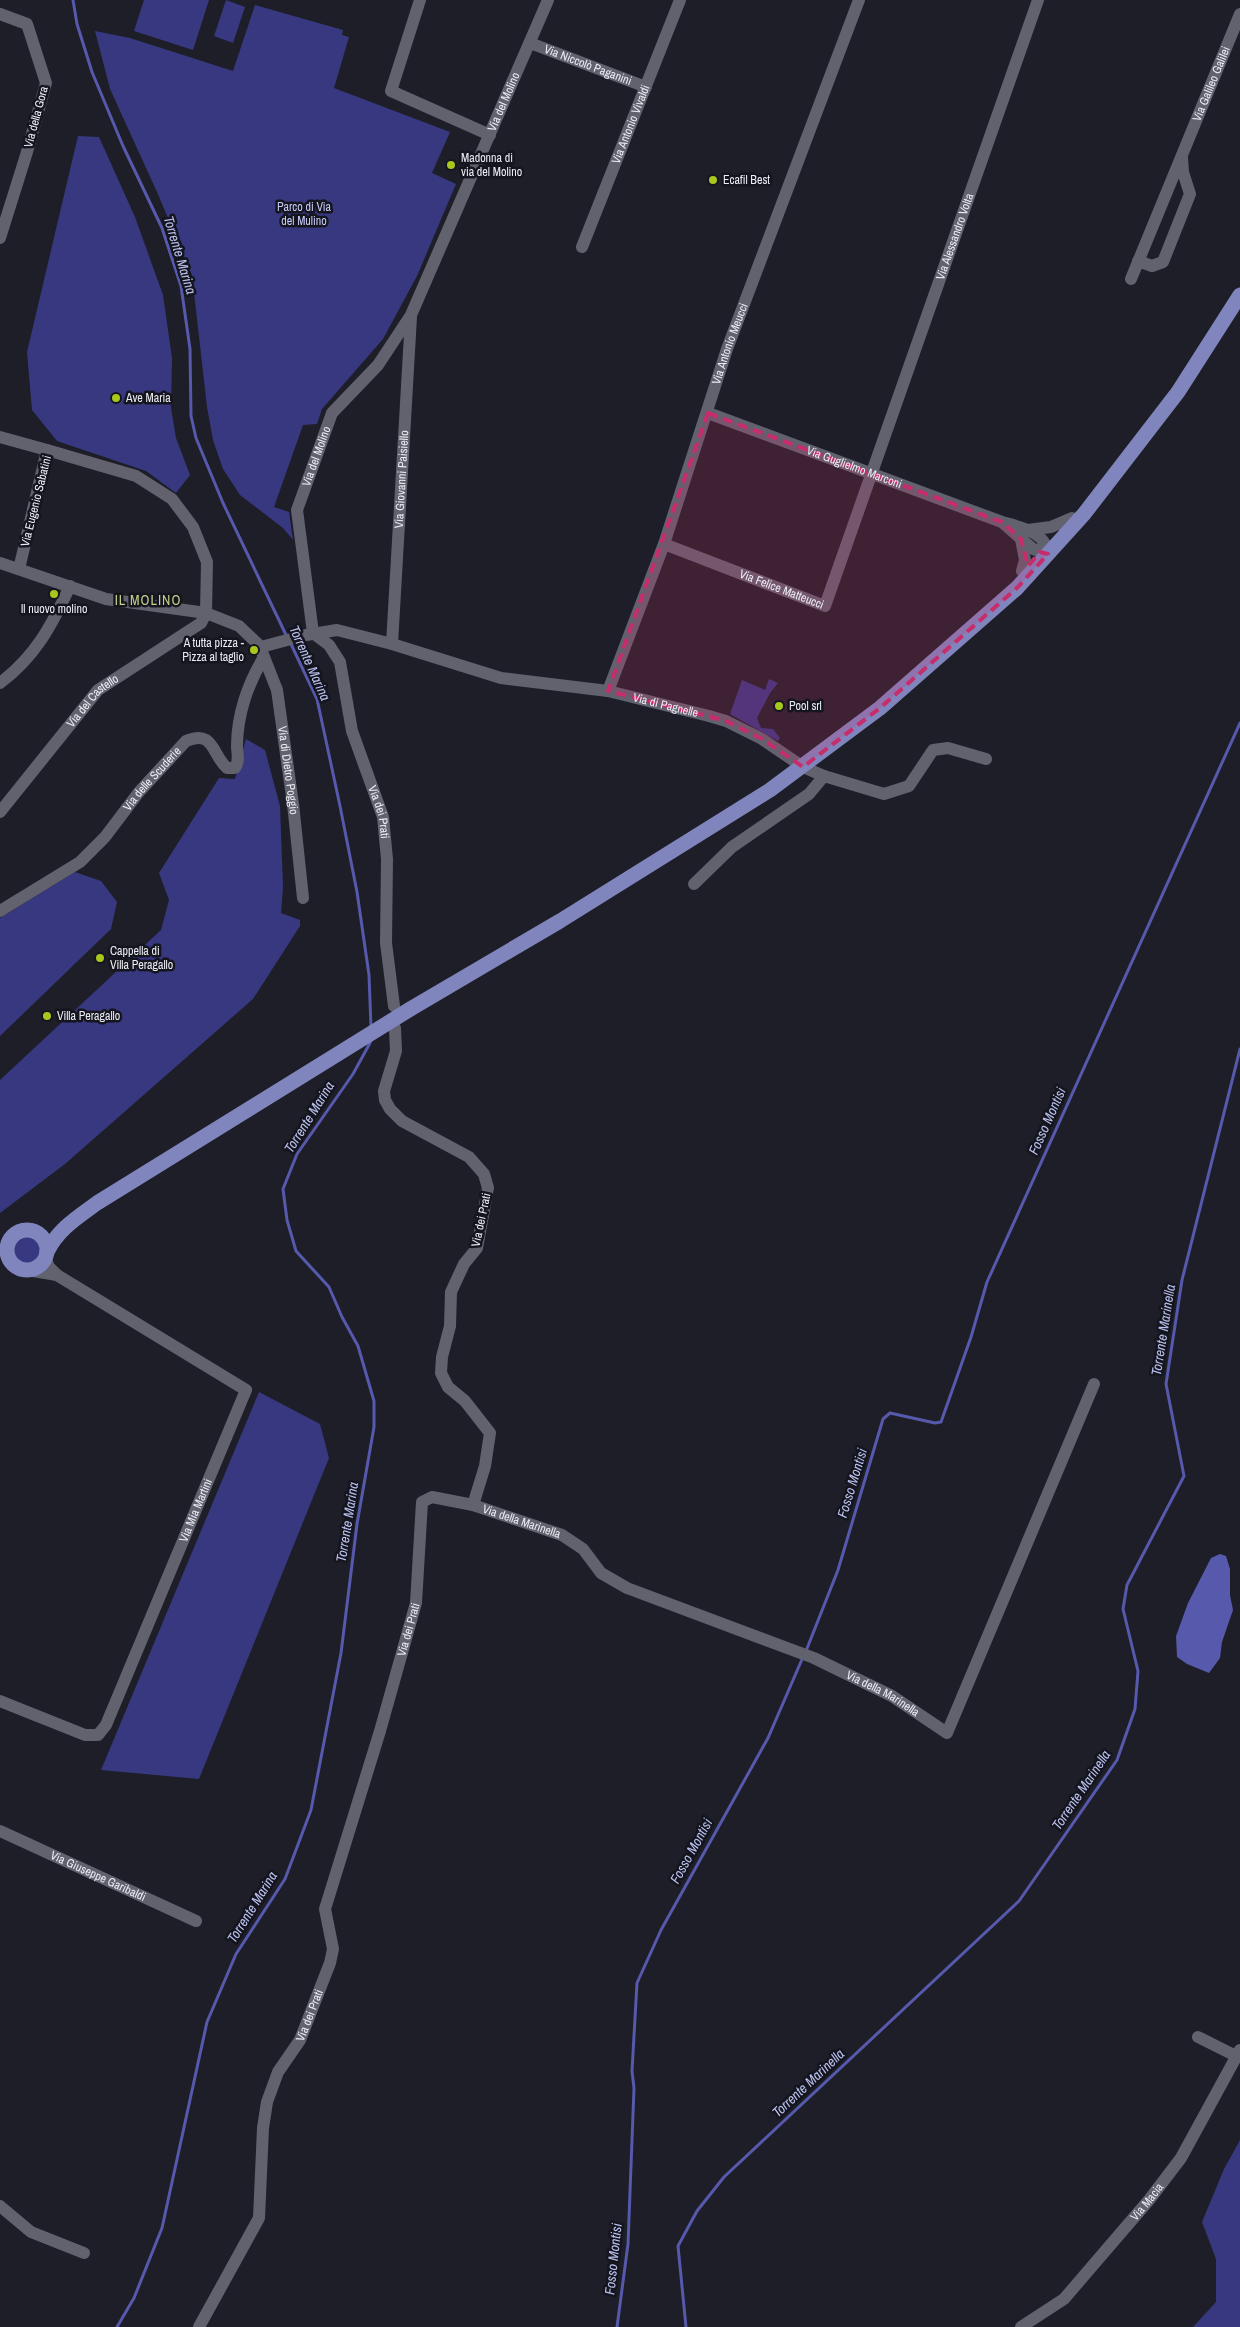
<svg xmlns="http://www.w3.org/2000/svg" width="1240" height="2327" viewBox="0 0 1240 2327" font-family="'Archivo Narrow',sans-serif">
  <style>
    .green { fill: #383880 }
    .water { fill: #5659ac }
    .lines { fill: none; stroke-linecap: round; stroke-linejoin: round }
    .stream { stroke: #5659ac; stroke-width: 3 }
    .minor { stroke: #61626e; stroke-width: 12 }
    .major { stroke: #8085bd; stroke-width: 15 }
    .marked { fill: #c62d6a; fill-opacity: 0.2; stroke: #c62d6a; stroke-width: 4; stroke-dasharray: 10 6; stroke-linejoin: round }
    .poi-dot { fill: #a8c71c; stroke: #14151e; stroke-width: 2 }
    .labels { text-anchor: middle; stroke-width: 5; stroke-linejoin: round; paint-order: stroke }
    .street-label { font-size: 12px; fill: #ebedf3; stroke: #14151e }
    .poi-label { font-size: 12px; fill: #ebedf3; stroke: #14151e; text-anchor: start }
    .park-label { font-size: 12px; fill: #c5cbf8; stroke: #14151e }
    .water-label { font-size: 14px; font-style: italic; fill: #bbc1ee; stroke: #14151e }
    .neighbourhood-label { font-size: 14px; letter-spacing: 1px; fill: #c1d489; stroke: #14151e }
  </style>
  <rect width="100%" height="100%" fill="#1d1e27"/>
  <g class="green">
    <path d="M 144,0 L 209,0 L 193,50 L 134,31 Z"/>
    <path d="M 226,0 L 245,7 L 233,43 L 214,36 Z"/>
    <path d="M 255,5 L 343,30 L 342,35 L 349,37 L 334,88 L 450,132 L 432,173 L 456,184 L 417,276 L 383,339 L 322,409 L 317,424 L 303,425 L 274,507 L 289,512 L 293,540 L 283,528 L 240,495 L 223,469 L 213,440 L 207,407 L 192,275 L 157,192 L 110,89 L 95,31 L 130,38 L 233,71 Z"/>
    <path d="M 78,136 L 99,137 L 135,217 L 163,295 L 172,358 L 171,408 L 176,438 L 190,475 L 176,493 L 146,471 L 57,441 L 32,410 L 27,352 Z"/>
    <path d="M 769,679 L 778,683 L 770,693 L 757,718 L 761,728 L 773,729 L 780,738 L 778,741 L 730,714 L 742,680 L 765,690 Z"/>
    <path d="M 246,739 L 265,750 L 280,806 L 283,887 L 281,913 L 300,920 L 300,926 L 253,999 L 65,1164 L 0,1213 L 0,1080 L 161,930 L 169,900 L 159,873 L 219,778 L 235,779 Z"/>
    <path d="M 75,872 L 101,881 L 117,902 L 111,929 L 0,1036 L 0,918 Z"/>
    <circle cx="26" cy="1250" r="15"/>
    <path d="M 259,1392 L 320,1424 L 329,1458 L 199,1779 L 101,1770 Z"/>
    <path d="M 1240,2140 L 1240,2327 L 1193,2327 L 1216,2302 L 1216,2259 L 1202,2222 L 1224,2169 Z"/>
  </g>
  <path class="water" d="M 1220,1554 L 1226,1556 L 1230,1569 L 1230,1595 L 1233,1610 L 1222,1642 L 1220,1658 L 1209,1673 L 1187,1664 L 1177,1657 L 1176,1636 L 1188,1603 L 1211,1558 Z"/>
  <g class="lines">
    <g class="stream">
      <path d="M 73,0 L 77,24 L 92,72 L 123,146 L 162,228 L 181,286 L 190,349 L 191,416 L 196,438 L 223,503 L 287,637"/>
      <path d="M 290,642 L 317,699 L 340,806 L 357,892 L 369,975 L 371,1027"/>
      <path d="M 806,1651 L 838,1570 L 883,1419 L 890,1413 L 935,1423 L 941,1422 L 971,1337 L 987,1282 L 1240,723"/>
      <path d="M 117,2327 L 134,2298 L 162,2228 L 207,2022 L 236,1954 L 285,1879 L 311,1810 L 341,1653 L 357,1524 L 374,1427 L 374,1401 L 358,1346 L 342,1317 L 329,1287 L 296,1251 L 287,1220 L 283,1189 L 297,1154 L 353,1074 L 370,1043 L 370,1039"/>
      <path d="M 617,2327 L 628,2244 L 634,2088 L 632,2071 L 637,1983 L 661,1930 L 768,1738 L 803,1657"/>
      <path d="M 686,2327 L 678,2246 L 697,2211 L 724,2177 L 1019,1901 L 1117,1760 L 1135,1709 L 1138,1671 L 1123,1609 L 1127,1585 L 1184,1476 L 1166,1384 L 1182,1280 L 1240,1049"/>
    </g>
    <g class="minor">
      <path d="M 420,0 L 391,91 L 490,135"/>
      <path d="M 0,14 L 27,24 L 46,83 L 27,152 L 0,238"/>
      <path id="s1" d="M 530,43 L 646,87"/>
      <path id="s2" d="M 582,247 L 680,0"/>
      <path d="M 1138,261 L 1152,266 L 1163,262 L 1190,194 L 1183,172 L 1182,158"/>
      <path id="s3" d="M 1131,279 L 1240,14"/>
      <path id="s4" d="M 708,413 L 1002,522 C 1019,527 1046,531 1048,554 L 1033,549 L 1002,522"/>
      <path d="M 0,437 L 47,450"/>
      <path d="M 1028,530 L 1051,527 L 1072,518"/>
      <path d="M 1021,539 L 1025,560 L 1022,571"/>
      <path id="s5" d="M 664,544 L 825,606 L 1038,0"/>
      <path d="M 0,563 L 106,599 L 206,613 L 239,626 L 261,647"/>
      <path id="s6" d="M 313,633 L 297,510 L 332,413 L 378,365 L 411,315 L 548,0"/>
      <path id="s7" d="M 313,633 L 329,645 L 340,662 L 352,731 L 383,817 L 387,859 L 386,943 L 394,1006"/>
      <path id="s8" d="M 392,644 L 411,317"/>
      <path id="s9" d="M 261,647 L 306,635 L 337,630 L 392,644 L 501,678 L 608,691 L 709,716 L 726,721 L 762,739 L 803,767 L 824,776 L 884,794 L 909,786 L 933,750 L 948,748 L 986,759"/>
      <path id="s10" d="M 262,652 L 277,690 L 293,804 L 303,898"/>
      <path d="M 0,683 C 35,657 52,625 70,586"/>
      <path id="s11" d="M 608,691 L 664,544 L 727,349 L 859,0"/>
      <path id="s12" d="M 0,812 L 98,690 L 201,623 L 206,613 L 207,562 L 193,527 L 172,499 L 136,476 L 47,450 L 19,569"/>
      <path d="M 694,884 L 732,847 L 809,794 L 824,776"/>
      <path id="s13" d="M 0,911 L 80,862 L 105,837 L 139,792 L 186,741 C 214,729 212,755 227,768 L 235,768 C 240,760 237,754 237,746 C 237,715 248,683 264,657"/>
      <path d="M 395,1028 L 396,1051 L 384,1091 L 385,1100 L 390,1109 L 402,1121 L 469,1157 L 484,1174 L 488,1188 L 477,1248 L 464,1264 L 451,1292 L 450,1326 L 442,1357 L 441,1373 L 448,1387 L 465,1401 L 490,1433 L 485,1466 L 473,1505"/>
      <path d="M 27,1270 L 57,1275"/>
      <path id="s14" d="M 0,1701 L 85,1735 L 98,1735 L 106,1725 L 246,1390 L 57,1275 L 49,1267 L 45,1258"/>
      <path id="s15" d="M 0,1831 L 196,1921"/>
      <path d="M 1198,2037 L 1236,2056"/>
      <path d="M 0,2206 L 31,2232 L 84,2253"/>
      <path id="s16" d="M 199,2327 L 259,2218 L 263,2128 L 267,2102 L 278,2072 L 300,2040 L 330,1963 L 333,1949 L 325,1909 L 380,1731 L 416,1603 L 422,1502 L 432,1497 L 473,1505 L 562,1535 L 583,1549 L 601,1573 L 627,1588 L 814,1658 L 892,1696 L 947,1733 L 1094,1384"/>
      <path id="s17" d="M 1021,2327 L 1064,2299 L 1149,2200 L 1181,2158 L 1240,2050"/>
    </g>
    <g class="major">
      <circle cx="27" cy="1250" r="20"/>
      <path d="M 47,1252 C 58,1229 78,1217 97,1203 L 412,1008 L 560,921 L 770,790 L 880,708 L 1017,588 L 1084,514 L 1178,392 L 1240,295"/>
    </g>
  </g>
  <path class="marked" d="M 708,413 L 1002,522 L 1021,539 L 1028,566 L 1040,552 L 1048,554 L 1017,588 L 880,708 L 803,767 L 762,739 L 726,721 L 608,691 Z"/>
  <g class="poi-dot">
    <circle cx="451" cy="165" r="5"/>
    <circle cx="713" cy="180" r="5"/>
    <circle cx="116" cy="398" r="5"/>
    <circle cx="54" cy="594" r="5"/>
    <circle cx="254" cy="650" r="5"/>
    <circle cx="779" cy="706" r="5"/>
    <circle cx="100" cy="958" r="5"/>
    <circle cx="47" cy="1016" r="5"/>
  </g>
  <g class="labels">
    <g class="street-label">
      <text dy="4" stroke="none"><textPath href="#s1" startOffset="62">Via Niccolò Paganini</textPath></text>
      <text dy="4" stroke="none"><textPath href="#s3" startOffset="211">Via Galileo Galilei</textPath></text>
      <text dy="4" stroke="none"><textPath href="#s6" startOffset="586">Via del Molino</textPath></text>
      <text transform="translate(36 117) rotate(-75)" y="4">Via della Gora</text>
      <text dy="4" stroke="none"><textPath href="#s2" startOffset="132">Via Antonio Vivaldi</textPath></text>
      <text dy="4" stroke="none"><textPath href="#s5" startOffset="564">Via Alessandro Volta</textPath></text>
      <text dy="4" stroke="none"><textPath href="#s11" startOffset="368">Via Antonio Meucci</textPath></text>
      <text dy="4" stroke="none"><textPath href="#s6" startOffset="181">Via del Molino</textPath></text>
      <text dy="4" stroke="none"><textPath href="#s4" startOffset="156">Via Guglielmo Marconi</textPath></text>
      <text dy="4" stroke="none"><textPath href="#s8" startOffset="165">Via Giovanni Paisiello</textPath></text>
      <text transform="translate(36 501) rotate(-76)" y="4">Via Eugenio Sabatini</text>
      <text dy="4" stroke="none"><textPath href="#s5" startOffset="126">Via Felice Matteucci</textPath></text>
      <text dy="4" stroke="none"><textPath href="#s12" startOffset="145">Via del Castello</textPath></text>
      <text dy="4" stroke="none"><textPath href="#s9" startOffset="416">Via di Pagnelle</textPath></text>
      <text dy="4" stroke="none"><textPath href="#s10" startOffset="122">Via di Dietro Poggio</textPath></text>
      <text dy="4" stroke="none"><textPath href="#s13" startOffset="204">Via delle Scuderie</textPath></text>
      <text dy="4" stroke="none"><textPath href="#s7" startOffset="196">Via dei Prati</textPath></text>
      <text transform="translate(481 1220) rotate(-78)" y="4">Via dei Prati</text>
      <text dy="4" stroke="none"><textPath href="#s14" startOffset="350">Via Mia Martini</textPath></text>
      <text dy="4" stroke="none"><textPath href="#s16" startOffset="974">Via della Marinella</textPath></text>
      <text dy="4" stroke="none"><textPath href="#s16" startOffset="741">Via dei Prati</textPath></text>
      <text dy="4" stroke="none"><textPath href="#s16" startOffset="1379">Via della Marinella</textPath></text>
      <text dy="4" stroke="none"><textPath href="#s15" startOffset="108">Via Giuseppe Garibaldi</textPath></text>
      <text dy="4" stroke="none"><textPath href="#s16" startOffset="338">Via dei Prati</textPath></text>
      <text dy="4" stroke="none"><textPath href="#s17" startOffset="179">Via Macia</textPath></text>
    </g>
    <g class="poi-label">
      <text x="461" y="162">Madonna di<tspan x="461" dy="14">via del Molino</tspan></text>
      <text x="723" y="184">Ecafil Best</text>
      <text x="126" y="402">Ave Maria</text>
      <text x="54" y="613" text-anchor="middle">Il nuovo molino</text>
      <text x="244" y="647" text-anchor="end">A tutta pizza -<tspan x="244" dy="14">Pizza al taglio</tspan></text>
      <text x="789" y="710">Pool srl</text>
      <text x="110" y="955">Cappella di<tspan x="110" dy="14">Villa Peragallo</tspan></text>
      <text x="57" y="1020">Villa Peragallo</text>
    </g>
    <g class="park-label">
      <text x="304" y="211">Parco di Via<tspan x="304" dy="14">del Mulino</tspan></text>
    </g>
    <g class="water-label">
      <text transform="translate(180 255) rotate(73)" y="5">Torrente Marina</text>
      <text transform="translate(310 663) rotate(66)" y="5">Torrente Marina</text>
      <text transform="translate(309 1117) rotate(-58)" y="5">Torrente Marina</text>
      <text transform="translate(1047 1121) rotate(-66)" y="5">Fosso Montisi</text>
      <text transform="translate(1163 1330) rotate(-81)" y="5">Torrente Marinella</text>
      <text transform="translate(852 1483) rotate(-73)" y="5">Fosso Montisi</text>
      <text transform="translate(347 1522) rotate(-81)" y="5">Torrente Marina</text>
      <text transform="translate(1081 1790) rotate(-56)" y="5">Torrente Marinella</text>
      <text transform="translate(691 1851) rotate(-61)" y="5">Fosso Montisi</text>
      <text transform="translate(252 1907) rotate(-58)" y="5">Torrente Marina</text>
      <text transform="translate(808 2083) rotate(-43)" y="5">Torrente Marinella</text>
      <text transform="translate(613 2259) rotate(-84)" y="5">Fosso Montisi</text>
    </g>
    <g class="neighbourhood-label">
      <text x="148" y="605">IL MOLINO</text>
    </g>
  </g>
</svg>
